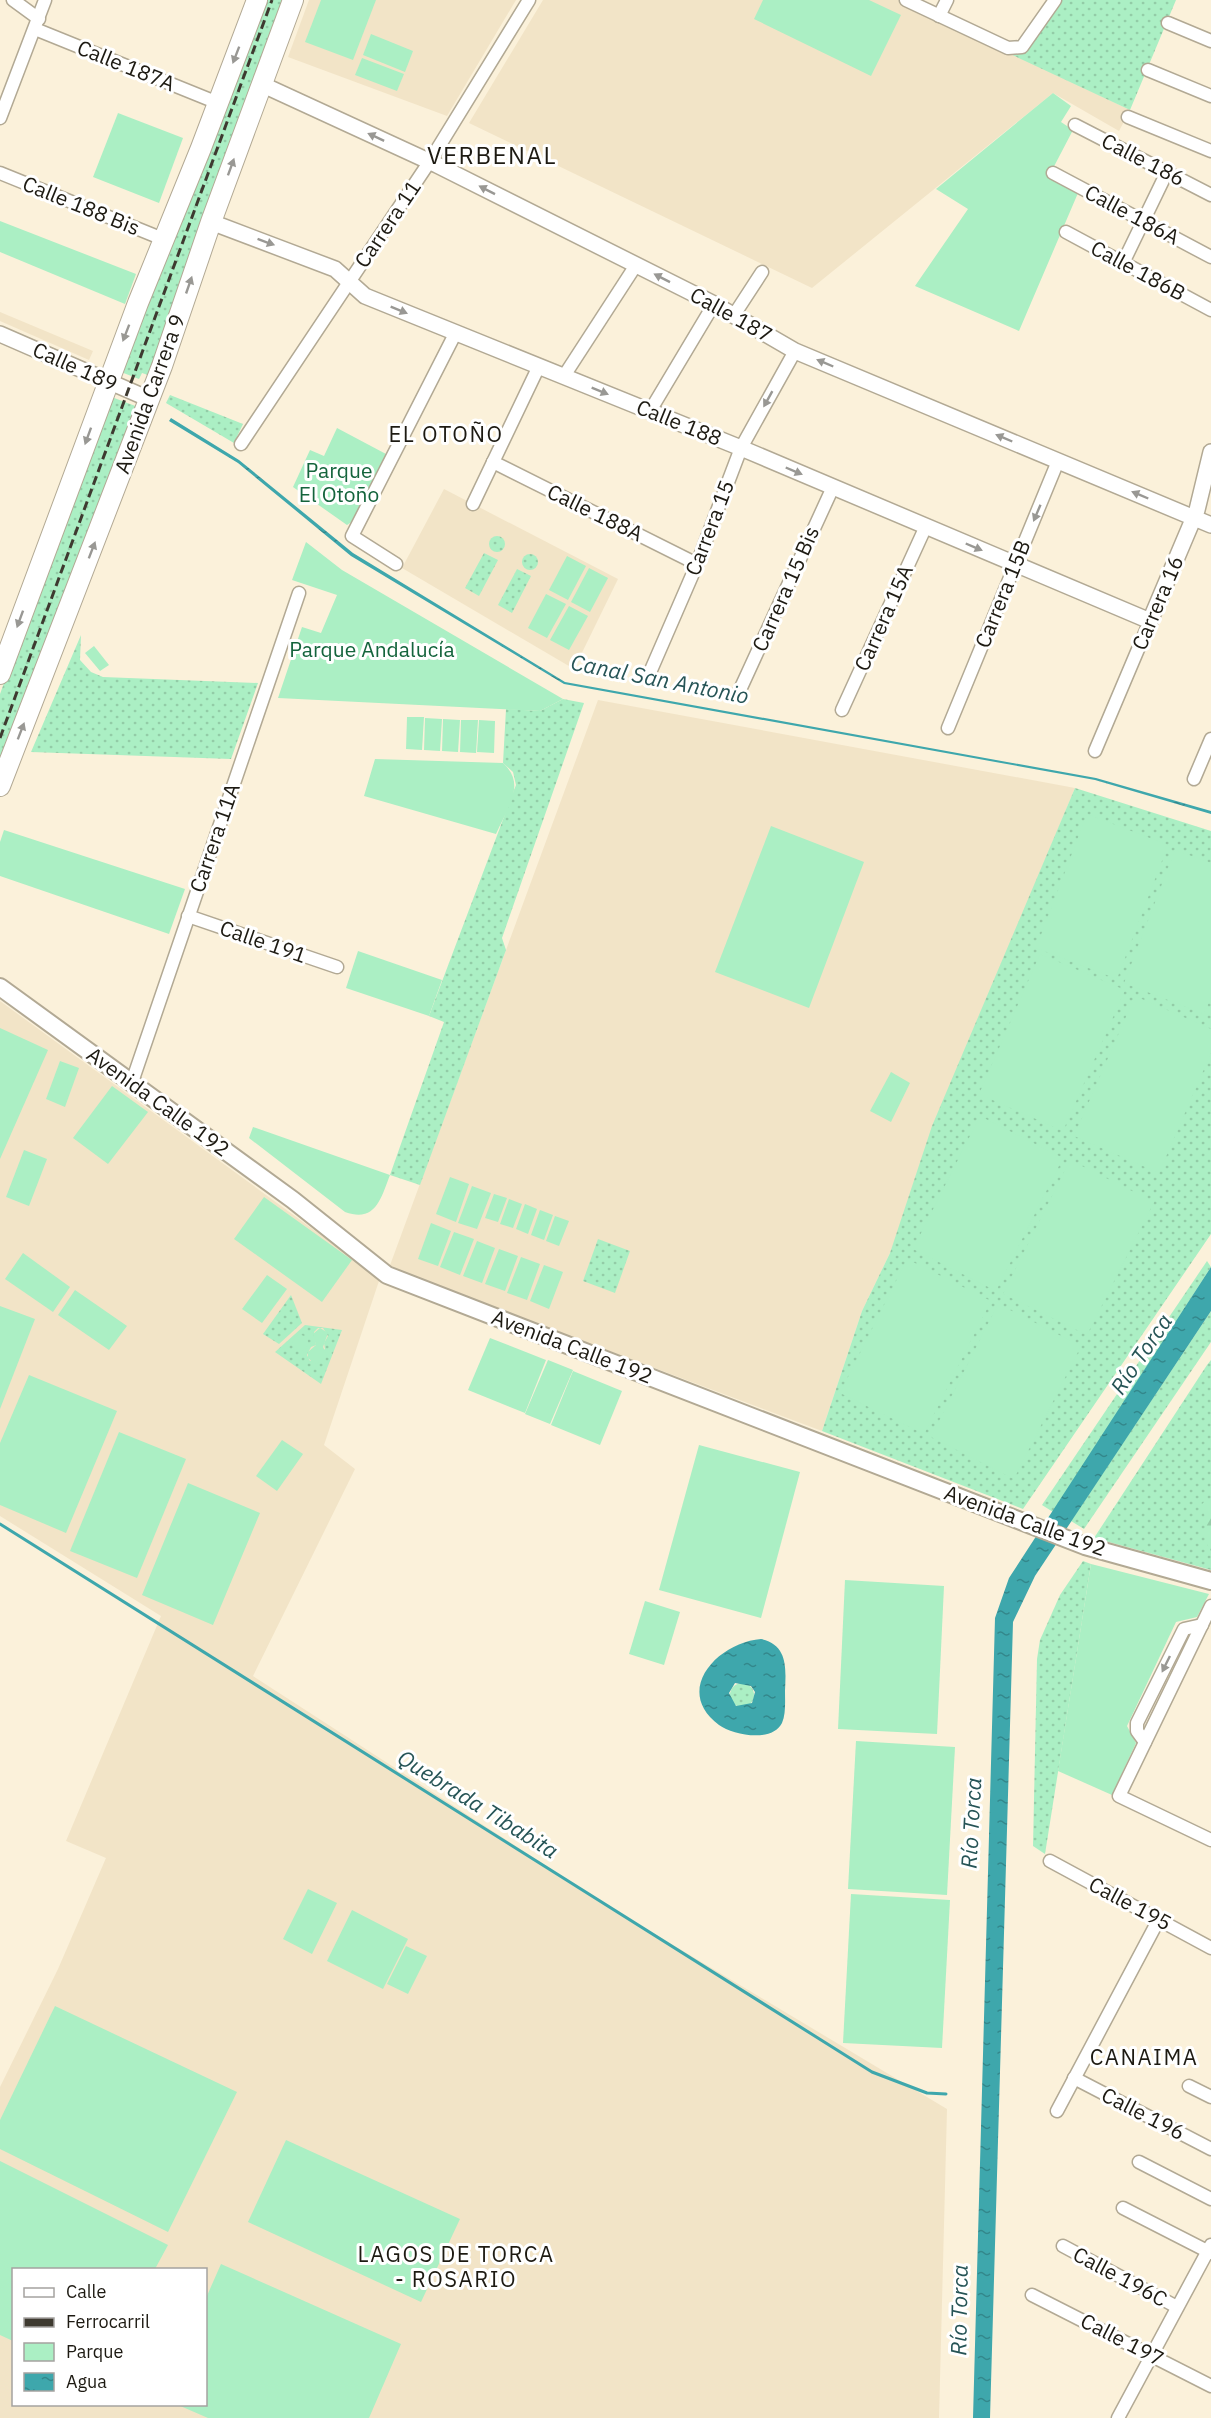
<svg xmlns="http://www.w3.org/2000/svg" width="1211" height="2418" viewBox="0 0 1211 2418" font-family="'IBM Plex Sans',sans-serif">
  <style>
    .built { fill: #f2e4c7; fill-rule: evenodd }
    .grass { fill: url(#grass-dots); fill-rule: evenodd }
    .forest { fill: url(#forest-firs) }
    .park { fill: #abefc4 }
    .water { fill: url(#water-ripples); fill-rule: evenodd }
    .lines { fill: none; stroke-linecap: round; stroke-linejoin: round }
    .stream { stroke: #3ea7ac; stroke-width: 3 }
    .minor-casing { stroke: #b2a994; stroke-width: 15 }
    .tertiary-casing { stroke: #b2a994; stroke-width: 18 }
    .secondary-casing { stroke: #b2a994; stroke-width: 20 }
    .primary-casing { stroke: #b2a994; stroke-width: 22 }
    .minor { stroke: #fff; stroke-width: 12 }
    .tertiary { stroke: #fff; stroke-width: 15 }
    .secondary { stroke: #fff; stroke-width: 16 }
    .primary { stroke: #fff; stroke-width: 20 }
    .rail { stroke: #3e3a30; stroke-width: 3; stroke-dasharray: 9 4.5; stroke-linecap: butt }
    .oneway { fill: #999894 }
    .labels { text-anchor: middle; stroke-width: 6; stroke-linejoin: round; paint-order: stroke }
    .street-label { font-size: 21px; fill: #1d1a12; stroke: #fff }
    .park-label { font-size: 21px; fill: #14643c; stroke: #fff }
    .neighbourhood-label { font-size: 22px; letter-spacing: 1.5px; fill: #1d1a12; stroke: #fff }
    .water-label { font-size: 22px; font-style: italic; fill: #265456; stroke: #fff }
    .quarter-label { font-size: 24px; letter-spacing: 1.5px; fill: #1d1a12; stroke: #fff }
  </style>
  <defs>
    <pattern id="grass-dots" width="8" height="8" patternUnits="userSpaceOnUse" patternTransform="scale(1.5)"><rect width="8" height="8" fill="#abefc4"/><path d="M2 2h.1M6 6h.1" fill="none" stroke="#93cca7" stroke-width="1.8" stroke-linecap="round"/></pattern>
    <pattern id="forest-firs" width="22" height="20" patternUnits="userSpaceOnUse" patternTransform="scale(1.5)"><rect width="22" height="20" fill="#abefc4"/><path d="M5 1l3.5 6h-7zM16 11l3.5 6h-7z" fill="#93cca7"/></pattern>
    <pattern id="water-ripples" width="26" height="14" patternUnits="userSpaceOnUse" patternTransform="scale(1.5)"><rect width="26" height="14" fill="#3ea7ac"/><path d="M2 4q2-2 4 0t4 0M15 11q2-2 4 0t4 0" fill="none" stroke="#33878b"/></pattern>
  </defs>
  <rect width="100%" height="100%" fill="#fbf1da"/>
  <g class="built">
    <path d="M 309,0 L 516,0 L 447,116 L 288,57 Z"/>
    <path d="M 543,0 L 900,0 L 1130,110 L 1119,131 L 1053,93 L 812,288 L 469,123 Z"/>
    <path d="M 0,312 L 93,351 L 89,360 L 0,321 Z"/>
    <path d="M 444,489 L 618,579 L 574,669 L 402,568 Z"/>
    <path d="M 598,700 L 1075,788 L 1007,952 L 890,1253 L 862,1311 L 822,1431 L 389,1268 Z"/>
    <path d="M 0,1001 L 380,1278 L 324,1445 L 355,1469 L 253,1676 L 613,1909 L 947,2109 L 939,2418 L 0,2418 L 0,2087 L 58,1969 L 106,1858 L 66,1841 L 161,1616 L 0,1516 ZM 14,2270 L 206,2270 L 206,2404 L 14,2404 Z"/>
  </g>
  <g class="grass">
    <path d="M 264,0 L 282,0 L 163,335 L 148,375 L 142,373 L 139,379 L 121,372 Z"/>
    <path d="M 1061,0 L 1176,0 L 1130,110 L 1006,52 L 1031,43 Z"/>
    <path d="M 170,395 L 243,424 L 234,443 L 166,403 Z"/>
    <path d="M 109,396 L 138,407 L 0,764 L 0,694 Z"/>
    <circle cx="497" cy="544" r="8"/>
    <path d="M 484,553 L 498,560 L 479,596 L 465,588 Z"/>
    <circle cx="530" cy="562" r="8"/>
    <path d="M 517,569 L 531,576 L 512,613 L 498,605 Z"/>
    <path d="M 81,635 L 80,660 L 91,672 L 103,677 L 258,683 L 231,759 L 31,752 Z"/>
    <path d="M 563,699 L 584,703 L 502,938 L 506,950 L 420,1185 L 390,1175 L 444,1022 L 429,1016 L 516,785 L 513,772 L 503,763 L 506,709 L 540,711 Z"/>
    <path d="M 1075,788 L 1211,831 L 1211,1234 L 1023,1509 L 822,1431 L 862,1311 L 890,1253 L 932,1126 Z"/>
    <path d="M 598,1239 L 630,1251 L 615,1293 L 583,1281 Z"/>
    <path d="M 1207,1261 L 1211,1267 L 1053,1512 L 1042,1505 Z"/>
    <path d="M 291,1295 L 302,1323 L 279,1344 L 263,1334 Z"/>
    <path d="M 1211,1311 L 1211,1342 L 1084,1529 L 1071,1521 Z"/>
    <path d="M 305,1325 L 342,1330 L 321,1384 L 275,1352 ZM 318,1328 L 323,1328 L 328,1336 L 324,1343 L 325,1349 L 310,1361 L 307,1355 L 311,1347 L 316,1345 L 314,1332 Z"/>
    <path d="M 1211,1360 L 1211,1570 L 1094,1538 L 1207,1365 Z"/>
    <path d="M 1083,1561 L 1091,1564 L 1045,1854 L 1033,1846 L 1037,1659 L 1040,1640 L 1060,1595 Z"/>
    <circle cx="742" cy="1695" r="12"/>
  </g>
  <path class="forest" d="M 1207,1499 L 1211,1499 L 1211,1551 C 1200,1536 1211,1526 1201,1505 Z"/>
  <g class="park">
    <path d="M 321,0 L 376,0 L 353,60 L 305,42 Z"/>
    <path d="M 763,0 L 869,0 L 901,15 L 871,76 L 754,19 Z"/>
    <path d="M 371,34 L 413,51 L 405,72 L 363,55 Z"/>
    <path d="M 362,58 L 404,74 L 397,91 L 355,75 Z"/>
    <path d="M 1053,93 L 1071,106 L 1061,122 L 1073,130 L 1049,176 L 1078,193 L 1019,331 L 915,286 L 968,209 L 936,189 Z"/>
    <path d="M 118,113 L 183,138 L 159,203 L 93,177 Z"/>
    <path d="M 0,221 L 136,274 L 125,304 L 0,252 Z"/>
    <path d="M 337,428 L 386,454 L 356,519 L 347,525 L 293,487 L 310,450 L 324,456 Z"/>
    <path d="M 306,542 L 342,570 L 563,699 L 540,711 L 278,698 L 302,627 L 321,633 L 337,595 L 292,580 Z"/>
    <path d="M 567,556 L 586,566 L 568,600 L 549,590 Z"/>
    <path d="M 589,568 L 608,578 L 590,612 L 571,602 Z"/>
    <path d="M 546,594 L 566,604 L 547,638 L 528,628 Z"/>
    <path d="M 569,606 L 588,616 L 569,650 L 550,640 Z"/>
    <path d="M 94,646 L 109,665 L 100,671 L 85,653 Z"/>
    <path d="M 407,717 L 424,717 L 422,750 L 406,749 Z"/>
    <path d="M 425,718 L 442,719 L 440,751 L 424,750 Z"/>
    <path d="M 443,719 L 460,720 L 458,752 L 442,751 Z"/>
    <path d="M 461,720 L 478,720 L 476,753 L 460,752 Z"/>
    <path d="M 479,720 L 495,721 L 494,753 L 477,752 Z"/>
    <path d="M 375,759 L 503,763 C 527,785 507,808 496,834 L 364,796 Z"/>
    <path d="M 1087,814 L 1168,845 L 1117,979 L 1036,948 Z"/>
    <path d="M 771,826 L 864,862 L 809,1008 L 715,972 Z"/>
    <path d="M 4,830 L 185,889 L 169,934 L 0,876 L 0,842 Z"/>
    <path d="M 1175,850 L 1211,863 L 1211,997 L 1204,1014 L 1124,983 Z"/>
    <path d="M 358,951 L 442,980 L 429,1016 L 346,988 Z"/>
    <path d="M 1040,954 L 1125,990 L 1063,1131 L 979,1094 Z"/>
    <path d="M 1135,996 L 1211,1029 L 1211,1053 L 1159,1173 L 1074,1136 Z"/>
    <path d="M 0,1028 L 48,1050 L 0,1159 Z"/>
    <path d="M 60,1061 L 79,1068 L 65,1107 L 46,1099 Z"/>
    <path d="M 891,1072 L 910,1083 L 891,1122 L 870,1111 Z"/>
    <path d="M 112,1086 L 148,1112 L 108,1164 L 73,1138 Z"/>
    <path d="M 980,1116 L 1063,1158 L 996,1291 L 913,1249 Z"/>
    <path d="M 253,1127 L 390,1175 C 381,1198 376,1223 345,1212 L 249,1138 Z"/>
    <path d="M 24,1150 L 47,1159 L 29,1206 L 6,1197 Z"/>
    <path d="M 1070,1160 L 1154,1202 L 1087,1335 L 1003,1294 Z"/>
    <path d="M 450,1177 L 469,1184 L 456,1222 L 436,1214 Z"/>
    <path d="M 472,1186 L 491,1193 L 477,1229 L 458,1223 Z"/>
    <path d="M 494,1194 L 507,1198 L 498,1222 L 485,1218 Z"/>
    <path d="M 264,1197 L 352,1260 L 322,1302 L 234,1239 Z"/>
    <path d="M 509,1199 L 522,1204 L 513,1228 L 500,1224 Z"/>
    <path d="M 525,1204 L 537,1209 L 528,1234 L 516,1229 Z"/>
    <path d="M 540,1210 L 553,1215 L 544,1240 L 531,1235 Z"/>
    <path d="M 555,1216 L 569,1221 L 559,1246 L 546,1241 Z"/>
    <path d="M 431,1223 L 451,1231 L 438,1266 L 418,1259 Z"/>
    <path d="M 454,1232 L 474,1239 L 460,1275 L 440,1267 Z"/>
    <path d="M 477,1241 L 495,1248 L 482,1283 L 463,1276 Z"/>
    <path d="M 499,1249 L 518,1256 L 505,1291 L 485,1284 Z"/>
    <path d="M 23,1253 L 70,1287 L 53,1312 L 5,1279 Z"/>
    <path d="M 521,1257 L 540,1264 L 527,1300 L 507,1293 Z"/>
    <path d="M 907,1259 L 991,1301 L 924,1434 L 840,1393 Z"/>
    <path d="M 544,1265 L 563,1272 L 549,1309 L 530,1301 Z"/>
    <path d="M 267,1275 L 287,1289 L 262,1323 L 242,1309 Z"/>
    <path d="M 75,1290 L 127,1326 L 109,1350 L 58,1315 Z"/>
    <path d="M 998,1304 L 1081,1346 L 1014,1479 L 931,1437 Z"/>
    <path d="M 0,1306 L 35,1319 L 0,1409 Z"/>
    <path d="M 320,1328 L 328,1333 L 323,1347 L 327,1355 L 324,1361 L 315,1364 L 308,1358 L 308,1352 L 316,1345 L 313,1334 Z"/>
    <circle cx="300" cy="1343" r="8"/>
    <path d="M 490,1338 L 546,1360 L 525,1413 L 468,1390 Z"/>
    <path d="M 548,1360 L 573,1370 L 550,1424 L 525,1414 Z"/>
    <path d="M 573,1371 L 622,1391 L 600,1445 L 551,1425 Z"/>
    <path d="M 29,1375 L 117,1411 L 66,1533 L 0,1505 L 0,1443 Z"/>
    <path d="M 119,1432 L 186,1459 L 137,1578 L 70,1551 Z"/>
    <path d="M 282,1440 L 303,1454 L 277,1491 L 256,1476 Z"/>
    <path d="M 699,1445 L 800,1472 L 761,1618 L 659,1590 Z"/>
    <path d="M 188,1483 L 260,1513 L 213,1625 L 142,1595 Z"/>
    <path d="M 1091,1564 L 1209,1594 L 1197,1617 L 1176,1622 L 1127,1726 L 1136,1743 L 1112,1795 L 1058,1771 Z"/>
    <path d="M 845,1580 L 944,1586 L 937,1734 L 838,1729 Z"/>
    <path d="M 645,1601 L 680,1612 L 664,1665 L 629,1654 Z"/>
    <path d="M 856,1741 L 955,1747 L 947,1895 L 848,1889 Z"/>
    <path d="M 308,1889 L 337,1903 L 312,1954 L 283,1939 Z"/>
    <path d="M 851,1894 L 950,1900 L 942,2048 L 843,2043 Z"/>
    <path d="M 352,1910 L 408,1939 L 383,1989 L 327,1961 Z"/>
    <path d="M 406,1946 L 427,1956 L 408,1994 L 387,1984 Z"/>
    <path d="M 55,2006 L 237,2092 L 168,2232 L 0,2149 L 0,2120 Z"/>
    <path d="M 286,2140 L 460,2219 L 421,2302 L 248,2222 Z"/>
    <path d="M 0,2161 L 168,2245 L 155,2269 L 14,2270 L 13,2341 L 0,2335 Z"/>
    <path d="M 221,2264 L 401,2344 L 369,2418 L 208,2418 L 178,2405 L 206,2404 L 206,2298 Z"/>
  </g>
  <g class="water">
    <path d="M 171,418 L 239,460 L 353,553 L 565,682 L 1096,778 L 1211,811 L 1211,814 L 1095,780 L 564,684 L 351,556 L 238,463 L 169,421 Z"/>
    <path d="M 1211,1267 L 1211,1311 L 1035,1576 L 1013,1622 L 990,2418 L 973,2418 L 995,1618 L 1009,1578 Z"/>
    <path d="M 761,1639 C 788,1645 786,1668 785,1691 C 785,1701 786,1714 782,1723 C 772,1743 733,1735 719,1725 C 672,1690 719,1642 761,1639 ZM 735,1683 L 751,1686 L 755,1692 L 752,1703 L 736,1706 L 729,1693 Z"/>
  </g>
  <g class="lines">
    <path class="stream" d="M 0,1524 L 872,2072 L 927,2093 L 946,2094"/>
    <defs>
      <g id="minor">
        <path d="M 13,0 L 39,19"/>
        <path d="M 906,0 L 1008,48 L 1022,47 L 1055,0"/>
        <path d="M 939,16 L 947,0"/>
        <path d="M 1168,23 L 1211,41"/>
        <path d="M 35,29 L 218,103"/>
        <path d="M 1148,70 L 1211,96"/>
        <path d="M 1128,117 L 1211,151"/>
        <path d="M 0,118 L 45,0"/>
        <path d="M 1075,125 L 1211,195"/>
        <path d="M 0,173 L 163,239"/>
        <path d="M 1053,173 L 1211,257"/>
        <path d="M 1066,232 L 1211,310"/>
        <path d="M 1123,263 L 1167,172"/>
        <path d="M 734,315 L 762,272"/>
        <path d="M 564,376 L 636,265"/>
        <path d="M 650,411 L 714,304"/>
        <path d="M 241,444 L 430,161 L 529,0"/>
        <path d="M 493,462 L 697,564"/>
        <path d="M 473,504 L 539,366"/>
        <path d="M 396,564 L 352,536 L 456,332"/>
        <path d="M 648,677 L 697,564 L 741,448 L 795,351"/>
        <path d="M 739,692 L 833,487"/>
        <path d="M 842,710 L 926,526"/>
        <path d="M 948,728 L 1058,461"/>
        <path d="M 1095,751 L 1150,621"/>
        <path d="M 1194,779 L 1211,739"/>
        <path d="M 188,916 L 337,967"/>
        <path d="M 132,1082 L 299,593"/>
        <path d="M 1211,1606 L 1119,1796 L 1211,1840"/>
        <path d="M 1145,1742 L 1137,1731 L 1137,1723 L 1184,1629 L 1202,1625"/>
        <path d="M 1050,1861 L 1211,1948"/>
        <path d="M 1074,2078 L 1211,2149"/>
        <path d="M 1189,2086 L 1211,2097"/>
        <path d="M 1057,2111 L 1159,1919"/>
        <path d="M 1139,2162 L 1211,2199"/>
        <path d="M 1123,2208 L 1211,2253"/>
        <path d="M 1063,2246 L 1177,2307"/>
        <path d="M 1032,2295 L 1211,2386"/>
        <path d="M 1118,2418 L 1211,2245"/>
      </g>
      <g id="tertiary">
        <path d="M 261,84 L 437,165 L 714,304 L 795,351 L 1211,525"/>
        <path d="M 211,222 L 335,269 L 365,296 L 741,448 L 1150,621 L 1197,510 L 1211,452"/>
        <path d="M 0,334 L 149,399"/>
      </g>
      <path id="secondary" d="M 0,987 L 293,1200 L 387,1275 L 1085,1546 L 1211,1581"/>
      <g id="primary">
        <path d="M 0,674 L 138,303 L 201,148 L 257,0"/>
        <path d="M 0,786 L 162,366 L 211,222 L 293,0"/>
      </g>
    </defs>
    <use href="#minor" class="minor-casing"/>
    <use href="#tertiary" class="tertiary-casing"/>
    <use href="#secondary" class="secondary-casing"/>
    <use href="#primary" class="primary-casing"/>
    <use href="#minor" class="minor"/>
    <use href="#tertiary" class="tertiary"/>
    <use href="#secondary" class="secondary"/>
    <use href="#primary" class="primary"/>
    <path class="rail" d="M 0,738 L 272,0"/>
  </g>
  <defs><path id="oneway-solid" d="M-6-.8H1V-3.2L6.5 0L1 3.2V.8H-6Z" transform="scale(1.5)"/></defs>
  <g class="oneway">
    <use href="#oneway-solid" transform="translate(236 55) rotate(111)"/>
    <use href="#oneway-solid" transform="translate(376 137) rotate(-155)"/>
    <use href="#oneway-solid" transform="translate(231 167) rotate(-70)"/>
    <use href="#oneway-solid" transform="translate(487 190) rotate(-153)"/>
    <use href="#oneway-solid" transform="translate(266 242) rotate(20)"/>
    <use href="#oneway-solid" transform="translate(662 278) rotate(-153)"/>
    <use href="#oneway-solid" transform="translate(189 285) rotate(-71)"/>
    <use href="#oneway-solid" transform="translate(399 310) rotate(22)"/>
    <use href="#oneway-solid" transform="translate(126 333) rotate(111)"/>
    <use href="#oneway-solid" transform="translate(825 363) rotate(-157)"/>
    <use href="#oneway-solid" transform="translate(600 391) rotate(22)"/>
    <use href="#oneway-solid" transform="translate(768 399) rotate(119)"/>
    <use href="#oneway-solid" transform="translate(88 436) rotate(110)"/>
    <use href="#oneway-solid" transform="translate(1004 438) rotate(-157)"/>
    <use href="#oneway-solid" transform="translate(794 471) rotate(23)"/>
    <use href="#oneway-solid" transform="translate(1140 495) rotate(-157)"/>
    <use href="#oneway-solid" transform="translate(1037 513) rotate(113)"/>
    <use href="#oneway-solid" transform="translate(974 547) rotate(23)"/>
    <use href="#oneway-solid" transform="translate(92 550) rotate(-69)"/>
    <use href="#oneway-solid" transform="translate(20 619) rotate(110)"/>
    <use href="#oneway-solid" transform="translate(21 731) rotate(-69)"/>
    <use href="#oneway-solid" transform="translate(1166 1664) rotate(116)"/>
  </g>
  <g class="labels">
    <g class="street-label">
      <text transform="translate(126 66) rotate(22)" y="7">Calle 187A</text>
      <text transform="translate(1143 160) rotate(27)" y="7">Calle 186</text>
      <text transform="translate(81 206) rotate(22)" y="7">Calle 188 Bis</text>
      <text transform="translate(1132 215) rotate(28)" y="7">Calle 186A</text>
      <text transform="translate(388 224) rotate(-56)" y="7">Carrera 11</text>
      <text transform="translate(1138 271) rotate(28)" y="7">Calle 186B</text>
      <text transform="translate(731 315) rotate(29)" y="7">Calle 187</text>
      <text transform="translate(75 367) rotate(24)" y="7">Calle 189</text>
      <text transform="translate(150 394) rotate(-70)" y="7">Avenida Carrera 9</text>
      <text transform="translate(679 423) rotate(22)" y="7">Calle 188</text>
      <text transform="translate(595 513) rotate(26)" y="7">Calle 188A</text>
      <text transform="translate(710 528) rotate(-69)" y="7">Carrera 15</text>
      <text transform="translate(786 589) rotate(-66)" y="7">Carrera 15 Bis</text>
      <text transform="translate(1003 594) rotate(-68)" y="7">Carrera 15B</text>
      <text transform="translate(1158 603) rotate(-67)" y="7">Carrera 16</text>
      <text transform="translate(884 618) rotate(-66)" y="7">Carrera 15A</text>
      <text transform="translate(215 838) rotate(-71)" y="7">Carrera 11A</text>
      <text transform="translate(263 942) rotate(19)" y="7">Calle 191</text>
      <text transform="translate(158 1102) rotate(36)" y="7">Avenida Calle 192</text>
      <text transform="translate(572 1347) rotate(21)" y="7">Avenida Calle 192</text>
      <text transform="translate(1025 1521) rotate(20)" y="7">Avenida Calle 192</text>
      <text transform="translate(1130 1904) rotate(28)" y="7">Calle 195</text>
      <text transform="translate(1143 2114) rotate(27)" y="7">Calle 196</text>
      <text transform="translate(1120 2277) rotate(28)" y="7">Calle 196C</text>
      <text transform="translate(1122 2340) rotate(27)" y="7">Calle 197</text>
    </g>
    <g class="park-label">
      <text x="339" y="478">Parque<tspan x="339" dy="24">El Otoño</tspan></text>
      <text x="372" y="657">Parque Andalucía</text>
    </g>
    <g class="neighbourhood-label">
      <text x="446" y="442">EL OTOÑO</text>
      <text x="1144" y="2065">CANAIMA</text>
      <text x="456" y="2262">LAGOS DE TORCA<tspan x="456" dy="25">- ROSARIO</tspan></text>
    </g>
    <g class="water-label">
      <text transform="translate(660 679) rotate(11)" y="8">Canal San Antonio</text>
      <text transform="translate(1141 1354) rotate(-56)" y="8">Río Torca</text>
      <text transform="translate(478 1804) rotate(32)" y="8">Quebrada Tibabita</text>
      <text transform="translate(971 1823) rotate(-87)" y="8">Río Torca</text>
      <text transform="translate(959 2310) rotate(-89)" y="8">Río Torca</text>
    </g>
    <g class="quarter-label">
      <text x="492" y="164">VERBENAL</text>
    </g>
  </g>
  <rect x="12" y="2268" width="195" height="138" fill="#ffffff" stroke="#a5a3a0" stroke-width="1.5"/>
  <rect x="24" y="2288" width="30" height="9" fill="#ffffff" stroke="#a5a3a0" stroke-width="1.5"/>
  <text x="66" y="2298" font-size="18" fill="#1d1a12">Calle</text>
  <rect x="24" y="2318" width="30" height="9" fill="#3e3a30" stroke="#a5a3a0" stroke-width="1.5"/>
  <text x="66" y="2328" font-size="18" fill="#1d1a12">Ferrocarril</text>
  <rect x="24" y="2343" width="30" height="18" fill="#abefc4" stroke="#a5a3a0" stroke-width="1.5"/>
  <text x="66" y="2358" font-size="18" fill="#1d1a12">Parque</text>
  <rect x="24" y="2373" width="30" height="18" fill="url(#water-ripples)" stroke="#a5a3a0" stroke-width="1.5"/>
  <text x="66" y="2388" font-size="18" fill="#1d1a12">Agua</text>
</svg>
